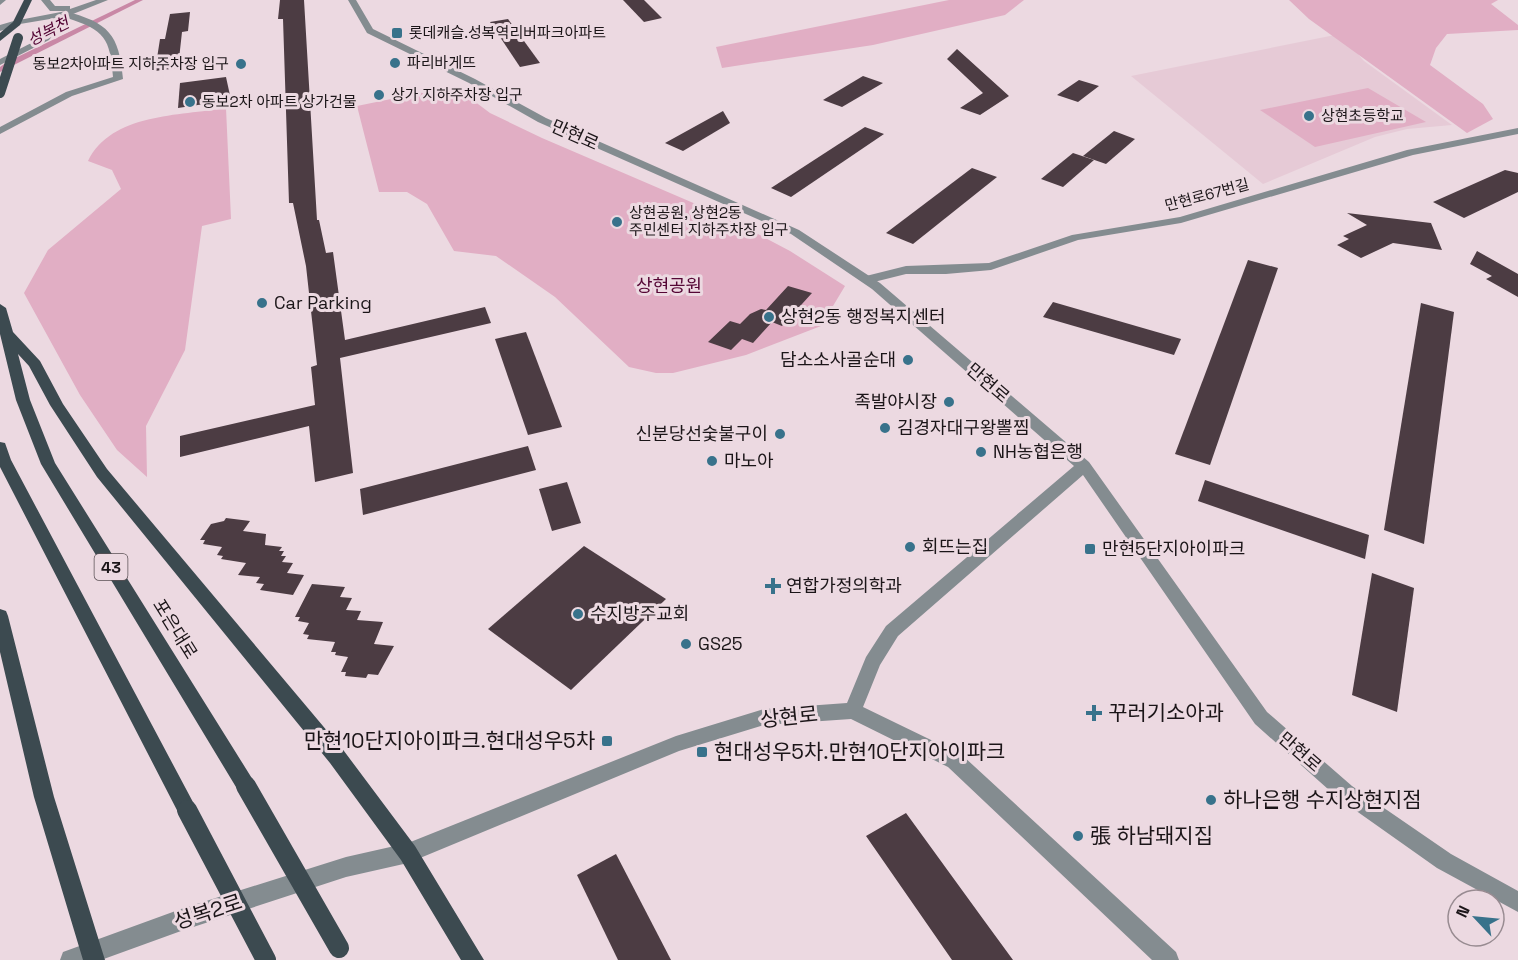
<svg xmlns="http://www.w3.org/2000/svg" width="1518" height="960" viewBox="0 0 1518 960" font-family="'Space Grotesk','Noto Sans KR',sans-serif">
  <style>
    .built { fill: #e6cad6 }
    .green { fill: #e1aec4 }
    .water { fill: #c988a6 }
    .building { fill: #4c3c43 }
    .lines { fill: none; stroke-linecap: round; stroke-linejoin: round }
    .minor { fill: #848c90; fill-rule: evenodd }
    .tertiary { fill: #848c90; fill-rule: evenodd }
    .primary { fill: #3c4a50; fill-rule: evenodd }
    .primary-bridge-far1 { stroke: #3c4a50; stroke-width: 10 }
    .primary-bridge { stroke: #3c4a50; stroke-width: 20 }
    .poi-dot { fill: #38728b; stroke: #ecd9e1; stroke-width: 2 }
    .labels { text-anchor: middle; stroke-width: 6; stroke-linejoin: round; paint-order: stroke }
    .far-poi-label { font-size: 15px; fill: #1b1518; stroke: #ecd9e1; text-anchor: start }
    .far-street-label { font-size: 15px; fill: #1b1518; stroke: #ecd9e1 }
    .far-water-label { font-size: 16px; font-style: italic; fill: #500031; stroke: #ecd9e1 }
    .shield { fill: #ecd9e1; stroke: #5a5054; stroke-width: 1.5 }
    .shield-label { font-size: 16px; font-weight: bold; fill: #1b1518 }
    .street-label { font-size: 18px; fill: #1b1518; stroke: #ecd9e1 }
    .park-label { font-size: 18px; fill: #550635; stroke: #ecd9e1 }
    .poi-label { font-size: 18px; fill: #1b1518; stroke: #ecd9e1; text-anchor: start }
    .near-poi-label { font-size: 21px; fill: #1b1518; stroke: #ecd9e1; text-anchor: start }
    .near-street-label { font-size: 21px; fill: #1b1518; stroke: #ecd9e1 }
  </style>
  <rect width="100%" height="100%" fill="#ecd9e1"/>
  <path class="built" d="M 1340,34 L 1364,61 L 1452,125 L 1407,129 L 1375,137 L 1263,184 L 1131,76 Z"/>
  <g class="green">
    <path d="M 949,0 L 1024,0 L 1005,15 L 873,45 L 722,68 L 716,47 Z"/>
    <path d="M 1289,0 L 1498,0 L 1491,4 L 1518,25 L 1518,30 L 1447,34 L 1436,48 L 1430,65 L 1483,104 L 1493,119 L 1467,133 L 1309,19 Z"/>
    <path d="M 454,86 L 490,113 L 542,138 L 726,217 L 790,251 L 845,286 L 821,326 L 746,355 L 673,373 L 656,373 L 629,367 L 555,297 L 496,256 L 454,251 L 427,204 L 407,192 L 379,192 L 357,106 Z"/>
    <path d="M 1368,88 L 1426,122 L 1315,147 L 1260,110 Z"/>
    <path d="M 226,108 L 231,219 L 202,226 L 185,350 L 146,426 L 147,477 L 117,450 L 80,395 L 24,293 L 48,250 L 121,189 L 112,170 L 88,161 C 112,113 179,116 226,108 Z"/>
  </g>
  <path class="water" d="M 135,0 L 143,0 L 0,72 L 0,67 L 7,62 Z"/>
  <g class="building">
    <path d="M 280,0 L 304,0 L 317,220 L 319,220 L 326,253 L 333,252 L 345,340 L 485,307 L 491,323 L 340,358 L 353,473 L 315,482 L 309,426 L 180,457 L 180,436 L 315,405 L 311,367 L 317,365 L 306,266 L 293,203 L 289,203 L 283,19 L 278,19 Z"/>
    <path d="M 623,0 L 644,0 L 662,18 L 644,22 Z"/>
    <path d="M 190,12 L 188,31 L 182,32 L 178,68 L 155,71 L 160,39 L 165,39 L 170,14 Z"/>
    <path d="M 508,19 L 540,63 L 520,67 L 490,22 Z"/>
    <path d="M 957,49 L 1009,96 L 980,115 L 960,108 L 983,93 L 947,59 Z"/>
    <path d="M 863,76 L 883,83 L 842,107 L 823,100 Z"/>
    <path d="M 226,77 L 231,100 L 178,108 L 180,83 Z"/>
    <path d="M 1079,80 L 1099,86 L 1078,102 L 1057,95 Z"/>
    <path d="M 723,111 L 730,123 L 683,151 L 665,143 Z"/>
    <path d="M 865,127 L 884,134 L 791,197 L 771,188 Z"/>
    <path d="M 1114,131 L 1135,139 L 1106,164 L 1083,156 Z"/>
    <path d="M 1073,153 L 1094,160 L 1063,187 L 1041,179 Z"/>
    <path d="M 972,168 L 997,177 L 913,244 L 886,233 Z"/>
    <path d="M 1505,170 L 1518,173 L 1518,192 L 1464,218 L 1433,202 Z"/>
    <path d="M 1347,213 L 1431,223 L 1442,250 L 1393,243 L 1361,258 L 1337,245 L 1349,239 L 1343,236 L 1367,225 Z"/>
    <path d="M 1477,251 L 1518,274 L 1518,297 L 1486,279 L 1492,276 L 1470,264 Z"/>
    <path d="M 1248,260 L 1278,268 L 1210,465 L 1175,454 Z"/>
    <path d="M 788,286 L 812,293 L 782,326 L 772,322 L 753,343 L 742,339 L 731,350 L 708,342 L 730,321 L 740,324 L 750,314 L 761,309 L 766,310 Z"/>
    <path d="M 1053,302 L 1181,339 L 1174,355 L 1043,317 Z"/>
    <path d="M 1421,303 L 1454,312 L 1424,544 L 1384,530 Z"/>
    <path d="M 526,332 L 562,427 L 528,435 L 495,339 Z"/>
    <path d="M 528,446 L 536,470 L 363,515 L 360,489 Z"/>
    <path d="M 1205,480 L 1369,535 L 1365,559 L 1198,501 Z"/>
    <path d="M 567,482 L 581,523 L 552,531 L 539,489 Z"/>
    <path d="M 226,518 L 250,521 L 243,531 L 266,534 L 265,545 L 282,547 L 279,551 L 284,551 L 281,556 L 286,556 L 282,562 L 293,563 L 287,573 L 304,575 L 293,595 L 260,590 L 264,584 L 256,583 L 260,577 L 238,575 L 246,563 L 221,559 L 223,556 L 217,555 L 222,547 L 203,544 L 205,540 L 200,540 L 211,524 L 224,521 Z"/>
    <path d="M 584,546 L 666,599 L 571,690 L 488,629 Z"/>
    <path d="M 1372,573 L 1414,588 L 1397,712 L 1352,695 Z"/>
    <path d="M 312,584 L 345,587 L 340,597 L 352,598 L 346,610 L 361,611 L 357,620 L 383,622 L 374,644 L 394,646 L 378,675 L 368,674 L 366,678 L 345,676 L 346,672 L 341,672 L 348,657 L 335,655 L 336,652 L 331,652 L 335,642 L 307,639 L 309,635 L 303,634 L 309,623 L 298,621 L 300,617 L 295,617 Z"/>
    <path d="M 906,813 L 983,919 L 1013,960 L 952,960 L 866,836 Z"/>
    <path d="M 616,854 L 671,960 L 618,960 L 577,875 Z"/>
  </g>
  <g class="lines">
    <g class="minor">
      <path d="M 0,0 L 6,0 L 0,5 Z"/>
      <path d="M 65,11 C 109,23 119,34 123,79 L 72,96 L 0,134 L 0,127 L 66,92 L 113,77 C 110,38 105,30 67,18 L 49,40 L 0,65 L 0,59 L 43,37 Z"/>
      <path d="M 17,20 L 21,23 L 20,25 L 0,31 L 0,25 Z"/>
      <path d="M 1518,128 L 1518,134 L 1413,155 L 1181,223 L 1078,240 L 991,270 L 946,274 L 906,274 L 866,284 L 860,280 L 862,277 L 906,266 L 989,263 L 1072,235 L 1180,217 L 1407,150 Z"/>
    </g>
    <g class="tertiary">
      <path d="M 41,0 L 50,0 L 55,6 L 70,6 L 70,9 L 96,0 L 108,0 L 68,16 L 14,25 L 14,21 L 66,11 L 50,11 Z"/>
      <path d="M 348,0 L 356,0 L 373,29 L 475,79 L 546,118 L 799,230 L 880,283 L 1089,462 L 1267,712 L 1352,786 L 1451,854 L 1518,891 L 1518,912 L 1437,868 L 1338,798 L 1255,724 L 1083,475 L 898,636 L 880,665 L 863,707 L 962,755 L 1176,952 L 1179,960 L 1152,960 L 948,767 L 851,719 L 764,725 L 679,751 L 408,863 L 346,877 L 181,931 L 101,960 L 60,960 L 63,952 L 181,909 L 346,857 L 408,843 L 676,736 L 764,709 L 847,703 L 866,657 L 886,626 L 1074,466 L 872,289 L 791,234 L 538,122 L 469,83 L 367,33 Z"/>
    </g>
    <g class="primary">
      <path d="M 24,0 L 32,0 L 20,25 L 0,41 L 0,33 L 13,22 Z"/>
      <path d="M 0,304 L 6,308 L 13,332 L 40,361 L 63,404 L 107,469 L 344,751 L 415,846 L 484,960 L 461,960 L 401,860 L 330,763 L 97,477 L 50,405 L 29,366 L 18,354 L 30,400 L 55,463 L 253,780 L 256,786 L 253,792 L 246,795 L 239,792 L 41,464 L 16,400 L 0,334 Z"/>
      <path d="M 0,442 L 5,443 L 11,460 L 194,804 L 197,810 L 194,816 L 187,819 L 180,816 L 0,467 Z"/>
      <path d="M 0,609 L 6,611 L 8,616 L 54,797 L 105,960 L 83,960 L 34,797 L 0,652 Z"/>
    </g>
    <path class="primary-bridge-far1" d="M 0,93 L 18,38"/>
    <g class="primary-bridge">
      <path d="M 246,786 L 339,948"/>
      <path d="M 187,810 L 266,960"/>
    </g>
  </g>
  <g class="poi-dot">
    <rect x="391" y="27" width="12" height="12" rx="3"/>
    <circle cx="395" cy="63" r="6"/>
    <circle cx="241" cy="64" r="6"/>
    <circle cx="379" cy="95" r="6"/>
    <circle cx="190" cy="102" r="6"/>
    <circle cx="1309" cy="116" r="6"/>
    <circle cx="617" cy="222" r="6"/>
    <circle cx="262" cy="303" r="6"/>
    <circle cx="769" cy="317" r="6"/>
    <circle cx="908" cy="360" r="6"/>
    <circle cx="949" cy="402" r="6"/>
    <circle cx="885" cy="428" r="6"/>
    <circle cx="780" cy="434" r="6"/>
    <circle cx="981" cy="452" r="6"/>
    <circle cx="712" cy="461" r="6"/>
    <circle cx="910" cy="547" r="6"/>
    <rect x="1084" y="543" width="12" height="12" rx="3"/>
    <path d="M770 577h6v6h6v6h-6v6h-6v-6h-6v-6h6z"/>
    <circle cx="578" cy="614" r="6"/>
    <circle cx="686" cy="644" r="6"/>
    <path d="M1091 704h6v6h6v6h-6v6h-6v-6h-6v-6h6z"/>
    <rect x="601" y="735" width="12" height="12" rx="3"/>
    <rect x="696" y="746" width="12" height="12" rx="3"/>
    <circle cx="1211" cy="800" r="6"/>
    <circle cx="1078" cy="836" r="6"/>
  </g>
  <g class="labels">
    <g class="far-poi-label">
      <text x="409" y="38">롯데캐슬.성복역리버파크아파트</text>
      <text x="407" y="68">파리바게뜨</text>
      <text x="229" y="69" text-anchor="end">동보2차아파트 지하주차장 입구</text>
      <text x="391" y="100">상가 지하주차장 입구</text>
      <text x="202" y="107">동보2차 아파트 상가건물</text>
      <text x="1321" y="121">상현초등학교</text>
      <text x="629" y="218">상현공원, 상현2동<tspan x="629" dy="17">주민센터 지하주차장 입구</tspan></text>
    </g>
    <g class="far-street-label">
      <text transform="translate(1207 195) rotate(-15)" y="5">만현로67번길</text>
    </g>
    <g class="far-water-label">
      <text transform="translate(48 31) rotate(-27)" y="6">성복천</text>
    </g>
    <rect class="shield" x="94.5" y="554" width="33" height="26" rx="4.5"/>
    <g class="shield-label">
      <text x="111" y="573">43</text>
    </g>
    <g class="street-label">
      <text transform="translate(575 135) rotate(24)" y="6">만현로</text>
      <text transform="translate(988 383) rotate(41)" y="6">만현로</text>
      <text transform="translate(175 629) rotate(58)" y="6">포은대로</text>
      <text transform="translate(1300 752) rotate(41)" y="6">만현로</text>
    </g>
    <g class="park-label">
      <text x="669" y="292">상현공원</text>
    </g>
    <g class="poi-label">
      <text x="274" y="309">Car Parking</text>
      <text x="781" y="323">상현2동 행정복지센터</text>
      <text x="896" y="366" text-anchor="end">담소소사골순대</text>
      <text x="937" y="408" text-anchor="end">족발야시장</text>
      <text x="897" y="434">김경자대구왕뽈찜</text>
      <text x="768" y="440" text-anchor="end">신분당선숯불구이</text>
      <text x="993" y="458">NH농협은행</text>
      <text x="724" y="467">마노아</text>
      <text x="922" y="553">회뜨는집</text>
      <text x="1102" y="555">만현5단지아이파크</text>
      <text x="786" y="592">연합가정의학과</text>
      <text x="590" y="620">수지방주교회</text>
      <text x="698" y="650">GS25</text>
    </g>
    <g class="near-poi-label">
      <text x="1108" y="720">꾸러기소아과</text>
      <text x="595" y="748" text-anchor="end">만현10단지아이파크.현대성우5차</text>
      <text x="714" y="759">현대성우5차.만현10단지아이파크</text>
      <text x="1223" y="807">하나은행 수지상현지점</text>
      <text x="1090" y="843">張 하남돼지집</text>
    </g>
    <g class="near-street-label">
      <text transform="translate(789 717) rotate(-6)" y="7">상현로</text>
      <text transform="translate(208 912) rotate(-18)" y="7">성복2로</text>
    </g>
  </g>
  <g transform="translate(1476 918) rotate(296)"><circle r="28" fill="#ecd9e1" stroke="#988b91" stroke-width="1.5"/>
  <path d="M0-4.5L10 22L0 15L-10 22Z" fill="#38728b"/>
  <text y="-9" font-size="16" font-weight="bold" text-anchor="middle" fill="#1b1518">N</text>
  </g>
</svg>
